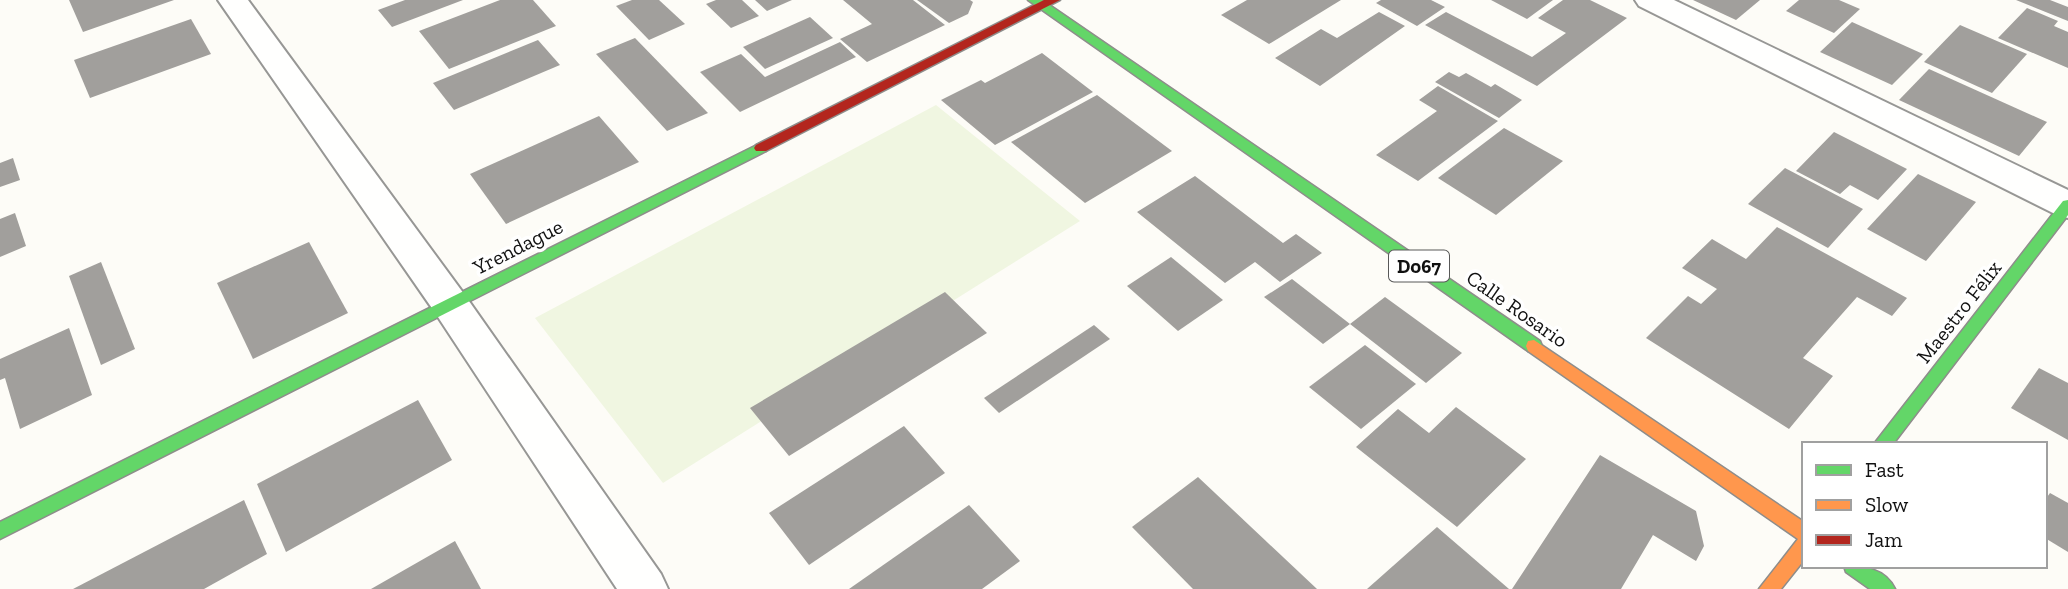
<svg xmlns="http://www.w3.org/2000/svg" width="2068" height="589" viewBox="0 0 2068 589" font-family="'Zilla Slab',serif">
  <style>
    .pitch { fill: #f0f6e1 }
    .building { fill: #a19f9c }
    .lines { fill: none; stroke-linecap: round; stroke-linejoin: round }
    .street-casing { stroke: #979795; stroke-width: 4 }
    .fast-casing { stroke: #8e8d8b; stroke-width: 3 }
    .slow-casing { stroke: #8e8d8b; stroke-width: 3 }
    .jam-casing { stroke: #8e8d8b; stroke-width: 3 }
    .street { fill: #fffffe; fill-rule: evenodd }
    .fast { fill: #63d668; fill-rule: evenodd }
    .slow { fill: #ff974d; fill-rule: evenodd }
    .jam { fill: #b3261e; fill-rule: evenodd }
    .labels { text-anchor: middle; stroke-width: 7; stroke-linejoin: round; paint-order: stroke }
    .shield { fill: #fff; stroke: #585858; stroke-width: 2 }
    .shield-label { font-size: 19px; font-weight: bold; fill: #111 }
    .street-label { font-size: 21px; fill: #111; stroke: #fff }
  </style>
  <rect width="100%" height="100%" fill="#fdfcf7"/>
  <path class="pitch" d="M 936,105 L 1080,221 L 663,483 L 535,318 Z"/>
  <g class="building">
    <path d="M 69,0 L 174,0 L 83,32 Z"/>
    <path d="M 405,0 L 463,0 L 392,27 L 378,10 Z"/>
    <path d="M 500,0 L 533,0 L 556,26 L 449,69 L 419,31 Z"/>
    <path d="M 632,0 L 659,0 L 685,24 L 649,40 L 616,6 Z"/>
    <path d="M 716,0 L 742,0 L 759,16 L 731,28 L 706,4 Z"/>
    <path d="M 755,0 L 792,0 L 767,11 Z"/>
    <path d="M 843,0 L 913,0 L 945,25 L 867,62 L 840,39 L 872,24 Z"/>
    <path d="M 917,0 L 970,0 L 973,2 L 968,14 L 949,23 Z"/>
    <path d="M 1247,0 L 1341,0 L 1269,44 L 1221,15 Z"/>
    <path d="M 1381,0 L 1431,0 L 1445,7 L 1417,26 L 1376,3 Z"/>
    <path d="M 1491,0 L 1553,0 L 1527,19 Z"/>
    <path d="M 1563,0 L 1590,0 L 1627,18 L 1537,86 L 1425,25 L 1446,12 L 1532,57 L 1566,33 L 1538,18 Z"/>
    <path d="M 1693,0 L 1760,0 L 1736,20 Z"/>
    <path d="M 1799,0 L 1839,0 L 1860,9 L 1834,33 L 1786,11 Z"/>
    <path d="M 2016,0 L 2050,0 L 2068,7 L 2068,21 Z"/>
    <path d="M 2027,8 L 2058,21 L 2054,26 L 2068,32 L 2068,68 L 1998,38 Z"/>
    <path d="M 1379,12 L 1405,26 L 1320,86 L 1275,58 L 1321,29 L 1337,38 Z"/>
    <path d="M 810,17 L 833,38 L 765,69 L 743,47 Z"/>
    <path d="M 191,19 L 211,54 L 90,98 L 74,60 Z"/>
    <path d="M 1852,22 L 1923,54 L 1892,85 L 1820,52 Z"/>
    <path d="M 1960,25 L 2027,54 L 1992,93 L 1924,62 Z"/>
    <path d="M 635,38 L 708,113 L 667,131 L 596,54 Z"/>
    <path d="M 538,40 L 560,65 L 454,110 L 433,83 Z"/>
    <path d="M 840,42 L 856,57 L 740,112 L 700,72 L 741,54 L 765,77 Z"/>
    <path d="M 1042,53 L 1093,92 L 995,145 L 941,100 L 981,80 L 985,83 Z"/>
    <path d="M 1929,69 L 2047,122 L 2019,156 L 1899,100 Z"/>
    <path d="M 1449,72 L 1459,77 L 1466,73 L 1491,87 L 1495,84 L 1522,100 L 1499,118 L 1435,82 Z"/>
    <path d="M 1438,86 L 1498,121 L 1418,181 L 1376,155 L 1437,111 L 1419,100 Z"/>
    <path d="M 1097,95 L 1172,151 L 1085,203 L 1011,142 Z"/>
    <path d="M 599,116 L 639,162 L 506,224 L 470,174 Z"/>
    <path d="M 1504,128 L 1563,161 L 1496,215 L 1438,178 Z"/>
    <path d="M 1834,132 L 1907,169 L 1878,200 L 1850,185 L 1840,194 L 1796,171 Z"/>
    <path d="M 13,158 L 20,180 L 0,187 L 0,163 Z"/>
    <path d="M 1785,168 L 1863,209 L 1828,248 L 1748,204 Z"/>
    <path d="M 1918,174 L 1976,202 L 1926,261 L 1867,229 Z"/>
    <path d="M 1195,176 L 1283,243 L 1296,234 L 1322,253 L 1280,282 L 1255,262 L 1225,283 L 1137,212 Z"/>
    <path d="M 15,213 L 26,246 L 0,257 L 0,219 Z"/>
    <path d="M 1777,227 L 1907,298 L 1892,316 L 1857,297 L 1803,358 L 1833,376 L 1789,429 L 1646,338 L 1688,296 L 1701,304 L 1717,289 L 1682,268 L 1712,239 L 1746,259 Z"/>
    <path d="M 309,242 L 348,313 L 253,359 L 217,283 Z"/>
    <path d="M 1171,257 L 1223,300 L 1178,331 L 1127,286 Z"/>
    <path d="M 101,262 L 135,349 L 101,365 L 69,276 Z"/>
    <path d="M 1292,279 L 1350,324 L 1323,344 L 1264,297 Z"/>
    <path d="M 945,292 L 987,333 L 789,456 L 750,408 Z"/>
    <path d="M 1385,297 L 1462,353 L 1426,383 L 1350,324 Z"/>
    <path d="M 1094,325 L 1110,339 L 999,413 L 984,398 Z"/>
    <path d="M 69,328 L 92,395 L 20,429 L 5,378 L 0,380 L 0,359 Z"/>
    <path d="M 1365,345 L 1416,384 L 1361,429 L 1309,387 Z"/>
    <path d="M 2039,368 L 2068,383 L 2068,440 L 2011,408 Z"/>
    <path d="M 418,400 L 452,460 L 286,552 L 257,484 Z"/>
    <path d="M 1456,407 L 1526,459 L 1457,527 L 1356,447 L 1398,409 L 1429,433 Z"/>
    <path d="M 904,426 L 945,473 L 809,565 L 769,513 Z"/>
    <path d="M 1600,455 L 1696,511 L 1704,546 L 1696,561 L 1653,535 L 1621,589 L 1512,589 Z"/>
    <path d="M 1198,477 L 1317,589 L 1193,589 L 1132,527 Z"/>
    <path d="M 2050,493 L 2068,503 L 2068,552 L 2045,538 L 2045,500 Z"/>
    <path d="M 244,500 L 267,554 L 204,589 L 73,589 Z"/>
    <path d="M 969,505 L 1020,561 L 982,589 L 849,589 Z"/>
    <path d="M 1437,527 L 1509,589 L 1367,589 Z"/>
    <path d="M 455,541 L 481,589 L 371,589 Z"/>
  </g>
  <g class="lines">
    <defs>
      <g id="street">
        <path d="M 218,0 L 248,0 L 464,294 L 661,574 L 668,589 L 617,589 L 436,314 Z"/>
        <path d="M 1635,0 L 1674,0 L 2068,190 L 2068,218 L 2055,214 L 1639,6 Z"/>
      </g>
      <g id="fast">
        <path d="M 1028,0 L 1042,0 L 1540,341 L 1542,346 L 1540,351 L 1528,351 Z"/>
        <path d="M 761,143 L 766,145 L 768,148 L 766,151 L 0,539 L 0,522 Z"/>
        <path d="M 2068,200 L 2068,215 L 1893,444 L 1874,444 L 2063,201 Z"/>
        <path d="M 1844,566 C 1863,566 1885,568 1895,589 L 1870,589 L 1846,572 Z"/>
      </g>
      <path id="slow" d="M 1534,340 L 1804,522 L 1804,560 L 1781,589 L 1759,589 L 1798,539 L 1528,351 L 1526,346 L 1528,341 Z"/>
      <path id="jam" d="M 1044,0 L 1060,0 L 766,151 L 756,151 L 754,148 L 756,145 Z"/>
    </defs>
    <use href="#street" class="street-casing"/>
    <use href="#fast" class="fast-casing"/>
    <use href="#slow" class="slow-casing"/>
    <use href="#jam" class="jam-casing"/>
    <use href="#street" class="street"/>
    <use href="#fast" class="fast"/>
    <use href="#slow" class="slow"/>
    <use href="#jam" class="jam"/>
  </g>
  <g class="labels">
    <rect class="shield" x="1389" y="250.5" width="60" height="31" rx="5"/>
    <g class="shield-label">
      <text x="1419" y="273">D067</text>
    </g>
    <g class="street-label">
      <text transform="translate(518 247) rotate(-27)" y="7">Yrendague</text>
      <text transform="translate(1517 309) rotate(35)" y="7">Calle Rosario</text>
      <text transform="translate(1959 312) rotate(-52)" y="7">Maestro Félix</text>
    </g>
  </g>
  <rect x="1802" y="442" width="245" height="126" fill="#ffffff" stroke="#a0a0a0" stroke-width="2"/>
  <rect x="1816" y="465" width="35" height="10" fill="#63d668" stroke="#a0a0a0" stroke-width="2"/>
  <text x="1865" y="477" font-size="21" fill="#111111">Fast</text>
  <rect x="1816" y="500" width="35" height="10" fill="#ff974d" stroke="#a0a0a0" stroke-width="2"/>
  <text x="1865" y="512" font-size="21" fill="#111111">Slow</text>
  <rect x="1816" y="535" width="35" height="10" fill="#b3261e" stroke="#a0a0a0" stroke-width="2"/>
  <text x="1865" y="547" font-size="21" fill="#111111">Jam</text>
</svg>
